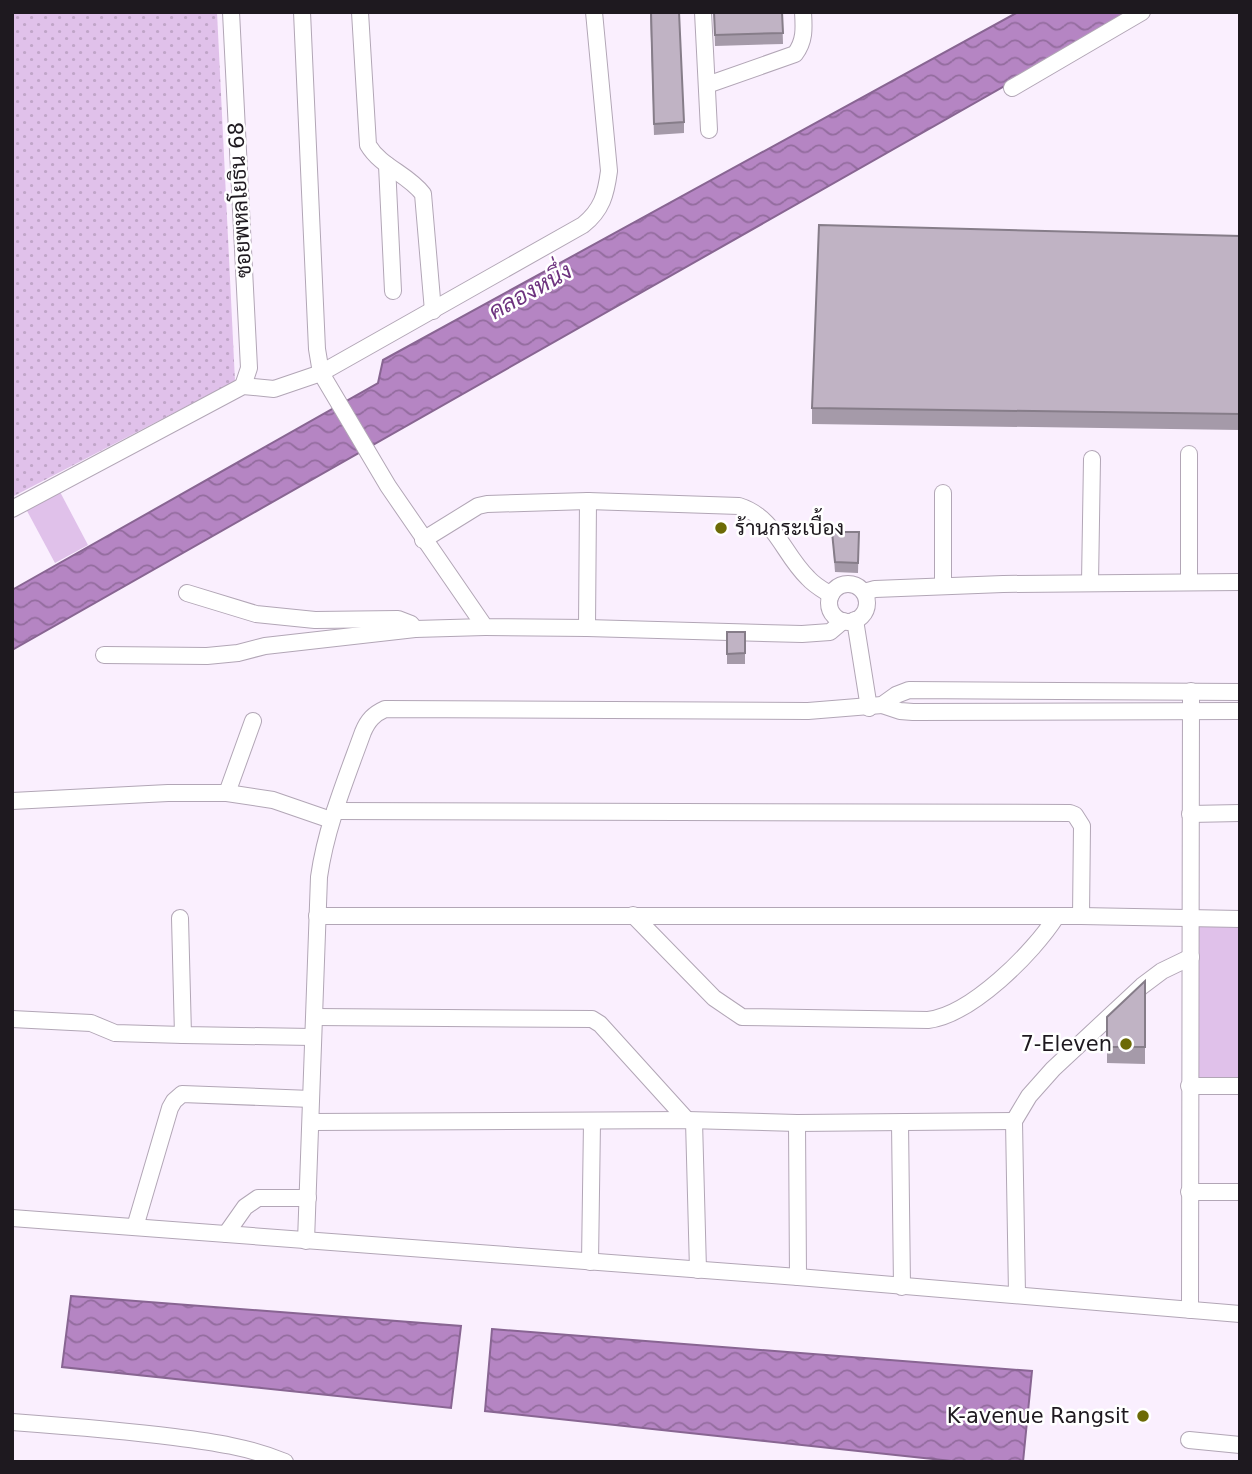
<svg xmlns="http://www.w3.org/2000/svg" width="1252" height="1474" viewBox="0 0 1252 1474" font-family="'DejaVu Sans',Sarabun,sans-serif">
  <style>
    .grass { fill: url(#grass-dots) }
    .green { fill: #e0c1ea }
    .water { fill: url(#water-waves); stroke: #886592; stroke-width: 2 }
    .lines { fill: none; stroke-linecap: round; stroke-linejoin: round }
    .street-casing { stroke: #b2a6b6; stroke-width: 18 }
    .street { stroke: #fff; stroke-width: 16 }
    .wall { fill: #a59aa9 }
    .building { fill: #c0b3c4; stroke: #867d89; stroke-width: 2 }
    .poi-dot { fill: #6c6a06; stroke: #fff; stroke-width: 2.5 }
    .labels { text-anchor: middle; stroke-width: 5; stroke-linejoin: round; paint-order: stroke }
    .street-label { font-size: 21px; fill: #1e191f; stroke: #fff }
    .poi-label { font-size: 21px; fill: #1e191f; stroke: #fff; text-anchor: end }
    .water-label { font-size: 23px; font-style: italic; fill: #6e337f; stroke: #fff }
  </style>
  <defs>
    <pattern id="grass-dots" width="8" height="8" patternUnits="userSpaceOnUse" patternTransform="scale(1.75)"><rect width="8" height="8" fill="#e0c1ea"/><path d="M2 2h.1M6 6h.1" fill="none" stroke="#c0a5c8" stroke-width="1.8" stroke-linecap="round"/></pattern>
    <pattern id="water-waves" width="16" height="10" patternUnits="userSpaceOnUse" patternTransform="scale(1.75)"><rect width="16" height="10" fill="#b585c3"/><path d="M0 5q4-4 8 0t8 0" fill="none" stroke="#936c9e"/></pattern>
  </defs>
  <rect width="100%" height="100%" fill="#faeffe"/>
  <path class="grass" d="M 12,12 L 217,12 L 235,381 L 12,497 Z"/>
  <g class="green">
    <path d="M 59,490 L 88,545 L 55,563 L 26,509 Z"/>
    <path d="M 1240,916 L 1240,1083 L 1195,1083 L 1193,917 Z"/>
  </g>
  <g class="water">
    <path d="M 1018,12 L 1135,12 L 12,650 L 12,590 L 378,383 L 383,360 Z"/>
    <path d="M 71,1296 L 461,1326 L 451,1408 L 62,1367 Z"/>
    <path d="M 492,1329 L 1032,1371 L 1023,1462 L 961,1462 L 485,1411 Z"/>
  </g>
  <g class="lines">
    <defs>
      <g id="street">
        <path d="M 231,12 L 249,368 L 243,386"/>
        <path d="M 302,12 L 317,349 L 321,373 L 388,486 L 485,627 L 587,628 L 802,634 L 830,632 L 843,621"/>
        <path d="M 360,12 L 368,145 C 381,167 408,174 423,194 L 433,311"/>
        <path d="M 703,12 L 709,130"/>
        <path d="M 707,85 L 795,54 C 805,41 804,28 803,12"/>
        <path d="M 1012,88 L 1142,12"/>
        <path d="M 387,165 L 393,291"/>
        <path d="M 1189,454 L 1189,582"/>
        <path d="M 943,493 L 943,586"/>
        <path d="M 12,509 L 243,386 L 274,389 L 321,373 L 583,225 C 602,210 606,194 609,171 L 594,12"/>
        <path d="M 423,540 L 478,506 L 487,504 L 588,501 L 739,506 C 775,517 783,554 808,578 C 814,585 823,590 831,595"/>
        <path d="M 1090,583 L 1092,459"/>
        <circle cx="848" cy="603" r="19"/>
        <path d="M 864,592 L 875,589 L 1003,584 L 1240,582"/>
        <path d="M 187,593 L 256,614 L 315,620 L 398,619 L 411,624 L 415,629"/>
        <path d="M 855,620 L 869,708"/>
        <path d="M 587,628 L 588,501"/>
        <path d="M 104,655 L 207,656 L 238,653 L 265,646 L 415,629 L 485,627"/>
        <path d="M 882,705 L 900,711 L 913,712 L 1240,711"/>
        <path d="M 227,793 L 253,721"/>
        <path d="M 12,801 L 168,793 L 227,793 L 273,800 L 331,820"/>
        <path d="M 335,811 L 1070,813 L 1075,815 L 1082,826 L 1081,916"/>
        <path d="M 1190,814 L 1240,813"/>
        <path d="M 633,915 L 714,998 L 742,1017 L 928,1020 C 971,1015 1033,953 1056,917"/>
        <path d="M 317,916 L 1081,916 L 1240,919"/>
        <path d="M 180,918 L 183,1035 L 312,1037"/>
        <path d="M 315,1017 L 592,1019 L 600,1024 L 687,1120"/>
        <path d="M 12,1019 L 91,1023 L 115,1033 L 183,1035"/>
        <path d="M 1189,1086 L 1240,1086"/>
        <path d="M 694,1121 L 698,1270"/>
        <path d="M 312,1122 L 687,1120 L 797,1123 L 1014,1121"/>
        <path d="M 797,1123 L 798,1277"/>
        <path d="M 900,1123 L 902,1287"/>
        <path d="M 1189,1192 L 1240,1192"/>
        <path d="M 12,1218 L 798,1277 L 1240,1314"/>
        <path d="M 135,1227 L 170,1108 L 174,1101 L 182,1094 L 311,1099"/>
        <path d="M 226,1234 L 245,1207 L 258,1198 L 308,1198"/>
        <path d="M 306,1241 L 319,877 C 326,827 346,779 363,732 C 368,720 374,714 385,709 L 808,711 L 882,705 L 896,695 L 909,690 L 1240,692"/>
        <path d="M 590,1262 L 592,1122"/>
        <path d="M 1017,1294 L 1014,1121 L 1029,1096 L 1053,1069 L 1142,986 L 1162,971 L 1191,957"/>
        <path d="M 1190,1310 L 1191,691"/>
        <path d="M 12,1422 C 66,1426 120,1430 174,1437 C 213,1442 249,1447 285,1462"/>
        <path d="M 1189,1440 L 1240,1445"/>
      </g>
    </defs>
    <use href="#street" class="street-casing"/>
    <use href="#street" class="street"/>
  </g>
  <g class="wall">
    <path d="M 650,12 L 684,122 L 684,133 L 654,135 Z"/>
    <path d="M 714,12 L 782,12 L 783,44 L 715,46 Z"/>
    <path d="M 1240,236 L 1240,430 L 812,424 L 812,408 Z"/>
    <path d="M 832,532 L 859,532 L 858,573 L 835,572 Z"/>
    <rect x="727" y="632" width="18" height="32"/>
    <path d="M 1145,981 L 1145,1064 L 1107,1063 L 1107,1017 Z"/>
  </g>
  <g class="building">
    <path d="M 651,12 L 679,12 L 684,122 L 654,124 Z"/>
    <path d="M 714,12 L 782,12 L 783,33 L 715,35 Z"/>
    <path d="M 819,225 L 1240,236 L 1240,414 L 812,408 Z"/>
    <path d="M 832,532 L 859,532 L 858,563 L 835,562 Z"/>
    <path d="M 727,632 L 745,632 L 745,653 L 727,654 Z"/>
    <path d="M 1145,981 L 1145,1047 L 1107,1047 L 1107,1017 Z"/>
  </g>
  <g class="poi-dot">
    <circle cx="721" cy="528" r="7"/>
    <circle cx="1126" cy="1044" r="7"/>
    <circle cx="1143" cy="1416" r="7"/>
  </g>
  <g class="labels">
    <g class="street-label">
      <text transform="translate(240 200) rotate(-93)" y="7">ซอยพหลโยธิน 68</text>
    </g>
    <g class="poi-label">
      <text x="735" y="535" text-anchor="start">ร้านกระเบื้อง</text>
      <text x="1112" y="1051">7-Eleven</text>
      <text x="1129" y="1423">K-avenue Rangsit</text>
    </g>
    <g class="water-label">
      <text transform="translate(530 291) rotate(-29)" y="8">คลองหนึ่ง</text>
    </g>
  </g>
  <rect width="1252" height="1474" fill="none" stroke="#1e191f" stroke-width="28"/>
</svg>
